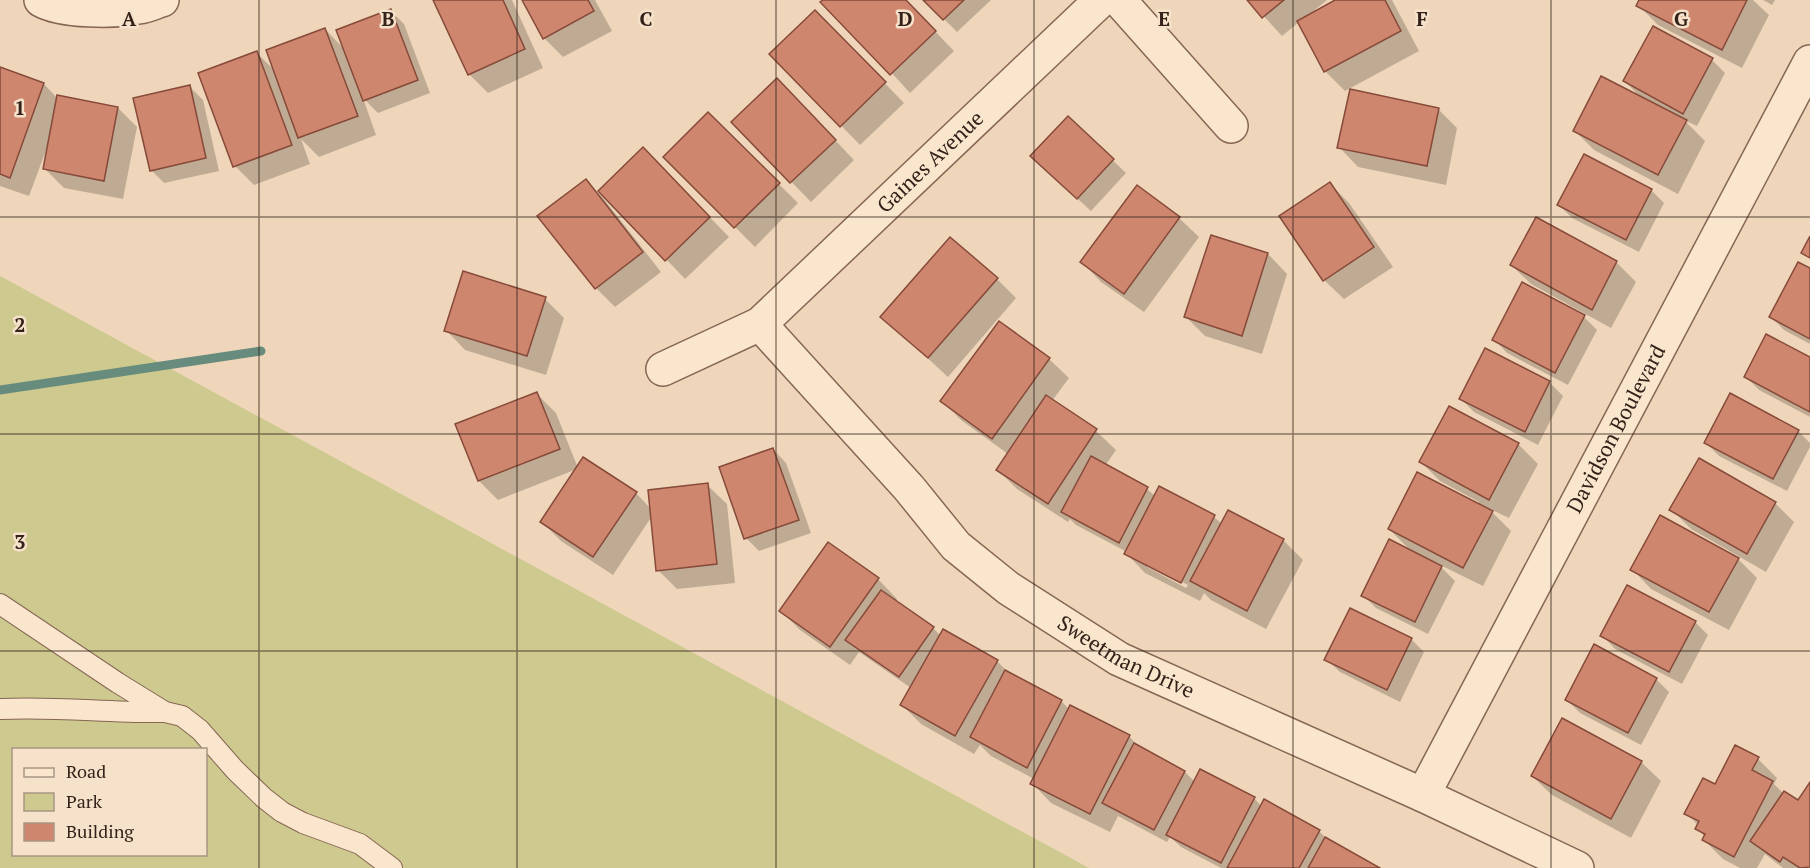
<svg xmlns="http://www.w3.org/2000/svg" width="1810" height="868" viewBox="0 0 1810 868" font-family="'PT Serif',serif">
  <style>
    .green { fill: #cdc98f; fill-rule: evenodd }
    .shadow { fill: #0003; fill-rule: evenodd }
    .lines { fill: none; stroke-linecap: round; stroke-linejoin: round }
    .stream { stroke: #678c7d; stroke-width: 9 }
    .building { fill: #cf866f; stroke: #864a39; stroke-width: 1.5 }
    .lane-casing { stroke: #866654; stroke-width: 22 }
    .street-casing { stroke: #866654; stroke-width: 36 }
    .lane { stroke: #fae5cd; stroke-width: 20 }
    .street { stroke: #fae5cd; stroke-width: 33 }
    .grid { fill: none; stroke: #34221a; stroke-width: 1.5; stroke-opacity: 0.55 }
    .labels { text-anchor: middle; stroke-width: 5; stroke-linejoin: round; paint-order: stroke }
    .street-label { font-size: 21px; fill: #34221a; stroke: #f6e2ca }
    .grid-label { font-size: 20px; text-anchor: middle; font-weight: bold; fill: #34221a; stroke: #f6e2ca; stroke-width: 5; stroke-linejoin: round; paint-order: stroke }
  </style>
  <rect width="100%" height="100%" fill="#efd6ba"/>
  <path class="green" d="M 0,276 L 1089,868 L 0,868 ZM 14,750 L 206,750 L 206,854 L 14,854 Z"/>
  <g class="shadow">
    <path d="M 435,0 L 512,0 L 543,68 L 488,93 L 469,74 Z"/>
    <path d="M 523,0 L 595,0 L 612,31 L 563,57 L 544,38 Z"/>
    <path d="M 825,0 L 905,0 L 954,51 L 910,93 Z"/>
    <path d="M 925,0 L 991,0 L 957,32 Z"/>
    <path d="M 1249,0 L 1327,0 L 1311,13 L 1312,14 L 1339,0 L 1392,0 L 1419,51 L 1345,91 L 1325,71 L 1299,22 L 1282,36 Z"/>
    <path d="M 1641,0 L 1753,0 L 1769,15 L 1742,68 L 1658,25 L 1638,5 Z"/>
    <path d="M 1763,0 L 1775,0 L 1772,5 Z"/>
    <path d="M 391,11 L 404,24 L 430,93 L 378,113 L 363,98 L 376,135 L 319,157 L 301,139 L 310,164 L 254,185 L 235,166 L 257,53 L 275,71 L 325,29 L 345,50 Z"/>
    <path d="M 1653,28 L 1712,60 L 1725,73 L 1697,126 L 1684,120 L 1705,141 L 1678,194 L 1594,150 L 1575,131 L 1641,98 L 1625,81 Z"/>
    <path d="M 834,31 L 904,103 L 860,145 L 772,54 Z"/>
    <path d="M 0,68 L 44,84 L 58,99 L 118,108 L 137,127 L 123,199 L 64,188 L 45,169 L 48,145 L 29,196 L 0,186 Z"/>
    <path d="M 189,86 L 203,100 L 219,171 L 164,183 L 151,170 Z"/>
    <path d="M 796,99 L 854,160 L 811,202 L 733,122 Z"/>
    <path d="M 1438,109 L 1457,128 L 1446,185 L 1358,167 L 1339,147 Z"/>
    <path d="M 708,114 L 798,203 L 755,247 L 665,157 Z"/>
    <path d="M 1068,118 L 1126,173 L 1091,211 L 1045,169 Z"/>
    <path d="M 662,168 L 729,237 L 685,279 L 666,259 Z"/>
    <path d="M 585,181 L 603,198 L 661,272 L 615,307 L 596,288 Z"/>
    <path d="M 1330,184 L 1349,203 L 1393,267 L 1344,299 L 1324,280 L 1281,216 Z"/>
    <path d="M 1651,190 L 1664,203 L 1639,252 L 1572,218 L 1559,205 Z"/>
    <path d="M 1179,218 L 1199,237 L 1144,312 L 1101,282 L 1082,262 Z"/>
    <path d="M 1536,219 L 1617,263 L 1636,282 L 1611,328 L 1531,284 L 1511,265 Z"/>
    <path d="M 1211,237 L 1268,254 L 1287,274 L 1262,354 L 1205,336 L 1186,317 Z"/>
    <path d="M 1810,270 L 1810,344 L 1784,330 L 1771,317 Z"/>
    <path d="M 997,279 L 1016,298 L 948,377 L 883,317 Z"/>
    <path d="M 545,299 L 564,318 L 546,375 L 465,350 L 446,330 Z"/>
    <path d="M 1584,317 L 1597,330 L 1568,385 L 1507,353 L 1494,339 Z"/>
    <path d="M 999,323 L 1049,359 L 1069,378 L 1052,401 L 1096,431 L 1116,450 L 1105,466 L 1147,489 L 1155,496 L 1159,488 L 1214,517 L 1222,524 L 1229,512 L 1284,541 L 1303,560 L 1266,629 L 1211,600 L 1204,593 L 1200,601 L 1145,573 L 1126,553 L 1127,552 L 1076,525 L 1070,519 L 1068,522 L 1017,489 L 998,470 L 1008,454 L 961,420 L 942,401 ZM 1147,564 L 1188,585 L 1186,588 L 1147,567 Z"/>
    <path d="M 1486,350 L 1549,382 L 1563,396 L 1538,445 L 1474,412 L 1461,399 Z"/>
    <path d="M 1810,359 L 1810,417 L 1759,390 L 1746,377 Z"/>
    <path d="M 537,394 L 556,413 L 578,468 L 636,493 L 651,509 L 707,485 L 727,504 L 735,583 L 677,589 L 658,570 L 652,516 L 613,575 L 561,541 L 542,522 L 577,469 L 498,500 L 479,481 Z"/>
    <path d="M 1450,408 L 1519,445 L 1538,464 L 1509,518 L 1488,508 L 1511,531 L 1483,586 L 1438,564 L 1455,581 L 1428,634 L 1376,608 L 1363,595 L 1413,553 L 1389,529 L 1477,504 L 1479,502 L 1440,481 L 1421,462 Z"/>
    <path d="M 1798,431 L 1810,443 L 1810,447 L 1787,491 L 1719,456 L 1706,443 Z"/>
    <path d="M 773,449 L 786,463 L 811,533 L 759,551 L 746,538 Z"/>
    <path d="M 1775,503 L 1794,522 L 1766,572 L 1691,529 L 1671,509 Z"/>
    <path d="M 1738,559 L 1757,578 L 1729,630 L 1651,589 L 1632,569 Z"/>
    <path d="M 878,579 L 897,599 L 895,602 L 933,628 L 941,636 L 997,661 L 1010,674 L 1061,701 L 1069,709 L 1129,736 L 1141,749 L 1185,772 L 1195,782 L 1254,798 L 1262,807 L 1319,831 L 1328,840 L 1377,868 L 1221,868 L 1181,847 L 1170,837 L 1167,842 L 1118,816 L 1110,832 L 1051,803 L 1032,783 L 1034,779 L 991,756 L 980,745 L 974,754 L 921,724 L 902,705 L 911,688 L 859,652 L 850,665 L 800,630 L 781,611 Z"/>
    <path d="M 1695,622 L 1708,635 L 1682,684 L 1615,649 L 1602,635 Z"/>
    <path d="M 1411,639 L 1424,652 L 1400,702 L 1340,672 L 1326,659 Z"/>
    <path d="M 1656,679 L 1669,692 L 1641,745 L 1580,713 L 1567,700 Z"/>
    <path d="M 1758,759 L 1777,778 L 1774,784 L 1784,794 L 1798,802 L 1810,784 L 1810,868 L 1783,868 L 1765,854 L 1757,868 L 1740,868 L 1723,859 L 1704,840 L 1705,837 L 1697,829 L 1698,825 L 1686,813 L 1715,786 Z"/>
    <path d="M 1641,762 L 1661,781 L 1631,838 L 1552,795 L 1532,776 Z"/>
  </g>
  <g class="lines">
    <path class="stream" d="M 0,390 L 261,351"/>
  </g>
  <g class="building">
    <path d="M 433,0 L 503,0 L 525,49 L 468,75 Z"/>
    <path d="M 522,0 L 588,0 L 594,11 L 543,39 Z"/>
    <path d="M 823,0 L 906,0 L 936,31 L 890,75 L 820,2 Z"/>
    <path d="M 923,0 L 964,0 L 943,20 Z"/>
    <path d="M 1247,0 L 1284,0 L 1262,18 Z"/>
    <path d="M 1335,0 L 1385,0 L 1401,31 L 1324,72 L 1297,21 Z"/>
    <path d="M 1639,0 L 1747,0 L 1722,50 L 1636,6 Z"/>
    <path d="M 391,9 L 418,80 L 363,101 L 336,30 Z"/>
    <path d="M 815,10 L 886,82 L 840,127 L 769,54 Z"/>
    <path d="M 1653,26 L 1713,58 L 1683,114 L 1623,81 Z"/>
    <path d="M 325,28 L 358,116 L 298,138 L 266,50 Z"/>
    <path d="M 257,51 L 292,145 L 233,167 L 198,73 Z"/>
    <path d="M 0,67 L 44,83 L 10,178 L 0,174 Z"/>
    <path d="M 1601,76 L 1687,120 L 1658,175 L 1573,131 Z"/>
    <path d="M 777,78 L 836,140 L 790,183 L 731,122 Z"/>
    <path d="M 190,85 L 206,158 L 150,171 L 133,98 Z"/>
    <path d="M 1350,89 L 1439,108 L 1427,166 L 1337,148 Z"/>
    <path d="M 57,95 L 118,107 L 104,181 L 43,169 Z"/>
    <path d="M 708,112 L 780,183 L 734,228 L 663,157 Z"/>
    <path d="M 1068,116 L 1114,159 L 1077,199 L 1030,156 Z"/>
    <path d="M 643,147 L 710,217 L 665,261 L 598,191 Z"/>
    <path d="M 1584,154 L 1652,189 L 1626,240 L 1557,205 Z"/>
    <path d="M 586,179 L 643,252 L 595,289 L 537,216 Z"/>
    <path d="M 1330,182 L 1374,247 L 1323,281 L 1279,216 Z"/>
    <path d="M 1137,185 L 1180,217 L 1124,294 L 1080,262 Z"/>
    <path d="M 1536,217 L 1617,261 L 1592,310 L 1510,265 Z"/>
    <path d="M 1211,235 L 1268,253 L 1242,336 L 1184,317 Z"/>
    <path d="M 1810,236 L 1810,258 L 1801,253 Z"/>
    <path d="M 950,237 L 998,278 L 928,358 L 880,317 Z"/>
    <path d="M 1798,262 L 1810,268 L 1810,339 L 1769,317 Z"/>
    <path d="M 463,271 L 546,297 L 527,356 L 444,331 Z"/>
    <path d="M 1522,282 L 1585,315 L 1555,373 L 1492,340 Z"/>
    <path d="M 999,321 L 1050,358 L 992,439 L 940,401 Z"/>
    <path d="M 1766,334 L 1810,357 L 1810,412 L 1744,377 Z"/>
    <path d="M 1485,348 L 1550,381 L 1525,432 L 1459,399 Z"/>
    <path d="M 537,392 L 560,449 L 478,481 L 455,424 Z"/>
    <path d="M 1730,393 L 1799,430 L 1773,479 L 1704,443 Z"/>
    <path d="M 1046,395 L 1097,429 L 1048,504 L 996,470 Z"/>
    <path d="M 1449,406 L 1519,443 L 1489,500 L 1419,462 Z"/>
    <path d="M 773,448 L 799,520 L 744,539 L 719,467 Z"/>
    <path d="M 1091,456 L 1148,487 L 1119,543 L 1061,512 Z"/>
    <path d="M 583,457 L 637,492 L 593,557 L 540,522 Z"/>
    <path d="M 1699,458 L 1776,502 L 1747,554 L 1669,510 Z"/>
    <path d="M 1417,472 L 1493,511 L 1463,568 L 1388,529 Z"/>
    <path d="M 708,483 L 717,564 L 656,571 L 648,490 Z"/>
    <path d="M 1159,486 L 1215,515 L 1181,583 L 1124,554 Z"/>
    <path d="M 1228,510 L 1284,539 L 1247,611 L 1190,581 Z"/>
    <path d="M 1660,515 L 1739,558 L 1709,612 L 1630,570 Z"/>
    <path d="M 1389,539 L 1442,566 L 1415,622 L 1361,596 Z"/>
    <path d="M 828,542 L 879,578 L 830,647 L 779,611 Z"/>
    <path d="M 1627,585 L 1696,621 L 1669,672 L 1600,636 Z"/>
    <path d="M 881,590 L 934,627 L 899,677 L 845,640 Z"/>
    <path d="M 1350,608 L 1412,638 L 1387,690 L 1324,660 Z"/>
    <path d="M 943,629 L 998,660 L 955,736 L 900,705 Z"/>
    <path d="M 1594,644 L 1657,678 L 1628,733 L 1565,700 Z"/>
    <path d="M 1005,670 L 1062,700 L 1027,768 L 970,737 Z"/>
    <path d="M 1070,705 L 1130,735 L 1090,814 L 1030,784 Z"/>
    <path d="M 1562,718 L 1642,761 L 1611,819 L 1531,776 Z"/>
    <path d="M 1134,743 L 1185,771 L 1154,830 L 1102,803 Z"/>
    <path d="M 1735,745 L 1759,757 L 1752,770 L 1773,781 L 1734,857 L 1702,840 L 1705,834 L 1695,829 L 1699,821 L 1684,814 L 1703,778 L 1715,784 Z"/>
    <path d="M 1200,769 L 1255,797 L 1221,863 L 1166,835 Z"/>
    <path d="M 1810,782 L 1810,867 L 1800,868 L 1783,857 L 1780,862 L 1750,841 L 1784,791 L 1798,800 Z"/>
    <path d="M 1264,799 L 1320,830 L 1299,868 L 1227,868 Z"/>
    <path d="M 1325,837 L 1380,868 L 1308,868 Z"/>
  </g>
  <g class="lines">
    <defs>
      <g id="lane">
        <path d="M 0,604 L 118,683 L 165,712 L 182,716 L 200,730 L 235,770 L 264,798 L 282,812 L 303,823 L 360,844 L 392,868"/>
        <path d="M 0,709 C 55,706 110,713 165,712"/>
      </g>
      <g id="street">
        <path d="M 41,0 C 62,12 116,12 139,7 C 147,6 155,2 162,0"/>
        <path d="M 1119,0 L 1231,126"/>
        <path id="s1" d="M 760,324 L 909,488 L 956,546 L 1008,588 L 1119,659 L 1423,795 L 1577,868"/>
        <path id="s2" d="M 663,369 L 760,324 L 1101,0"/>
        <path id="s3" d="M 1423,795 L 1810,62"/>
      </g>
    </defs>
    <use href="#lane" class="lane-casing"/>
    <use href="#street" class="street-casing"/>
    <use href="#lane" class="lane"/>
    <use href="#street" class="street"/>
  </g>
  <path class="grid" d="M 259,0 L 259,868M 517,0 L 517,868M 776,0 L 776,868M 1034,0 L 1034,868M 1293,0 L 1293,868M 1551,0 L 1551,868M 0,217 L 1810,217M 0,434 L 1810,434M 0,651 L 1810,651"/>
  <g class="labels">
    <g class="street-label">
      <text dy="7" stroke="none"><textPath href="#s2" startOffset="342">Gaines Avenue</textPath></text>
      <text dy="7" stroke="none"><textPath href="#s3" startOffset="414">Davidson Boulevard</textPath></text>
      <text dy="7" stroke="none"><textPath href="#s1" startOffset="500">Sweetman Drive</textPath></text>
    </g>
  </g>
  <g class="grid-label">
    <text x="129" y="26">A</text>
    <text x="388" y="26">B</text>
    <text x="646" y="26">C</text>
    <text x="905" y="26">D</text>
    <text x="1164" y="26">E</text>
    <text x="1422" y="26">F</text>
    <text x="1681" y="26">G</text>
    <text x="20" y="115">1</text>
    <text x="20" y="332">2</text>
    <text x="20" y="549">3</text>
  </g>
  <rect x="12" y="748" width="195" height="108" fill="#f6e2ca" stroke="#a89584" stroke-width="1.5"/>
  <rect x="24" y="768" width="30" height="9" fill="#fae5cd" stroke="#a89584" stroke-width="1.5"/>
  <text x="66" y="778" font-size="18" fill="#34221a">Road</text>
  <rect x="24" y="793" width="30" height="18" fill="#cdc98f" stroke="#a89584" stroke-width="1.5"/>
  <text x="66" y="808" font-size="18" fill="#34221a">Park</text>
  <rect x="24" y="823" width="30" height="18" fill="#cf866f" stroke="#a89584" stroke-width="1.5"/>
  <text x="66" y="838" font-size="18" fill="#34221a">Building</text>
</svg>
